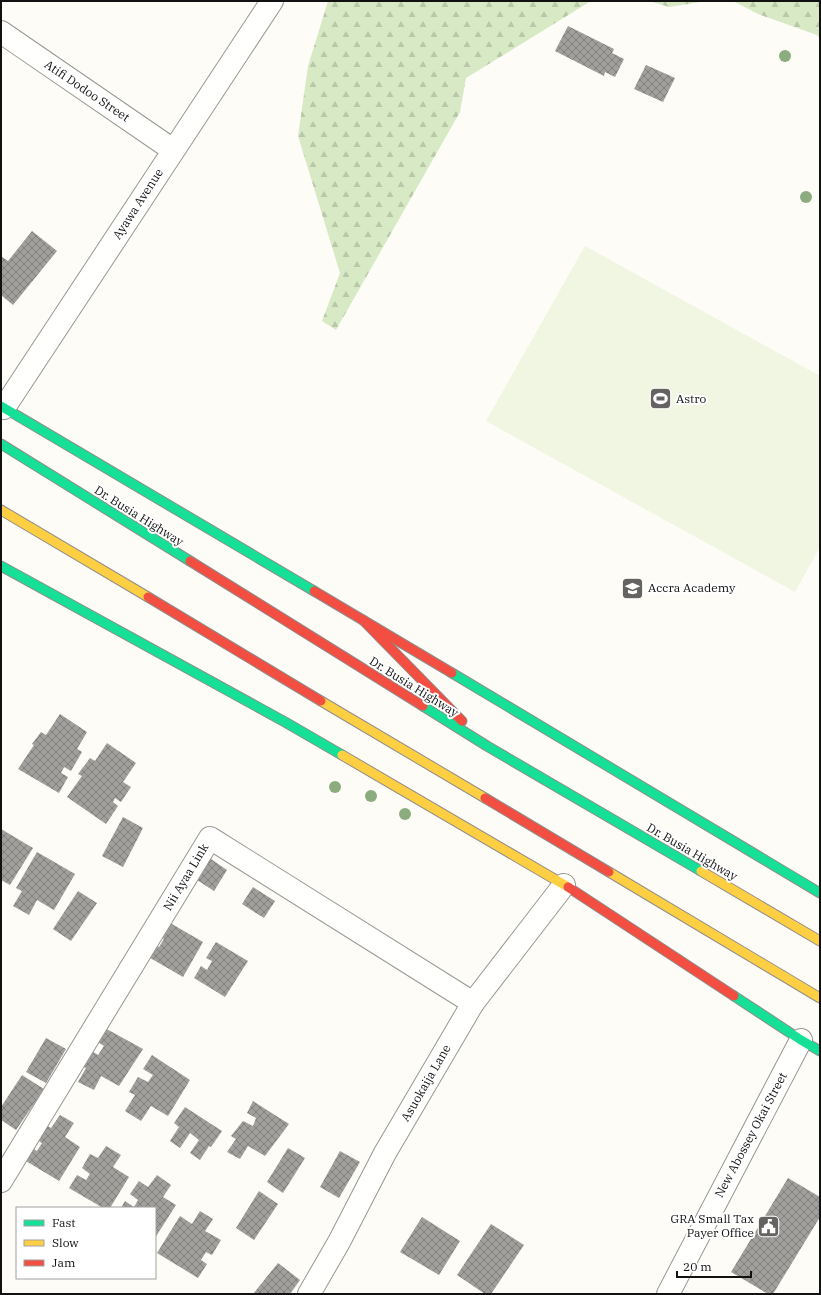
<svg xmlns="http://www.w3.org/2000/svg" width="821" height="1295" viewBox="0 0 821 1295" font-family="'IBM Plex Serif',serif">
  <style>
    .forest { fill: url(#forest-firs) }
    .pitch { fill: #f0f6e1 }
    .building { fill: url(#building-cross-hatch) }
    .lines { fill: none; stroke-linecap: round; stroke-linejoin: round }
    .street-casing { stroke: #979795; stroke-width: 24 }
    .fast-casing { stroke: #8e8d8b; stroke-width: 11 }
    .slow-casing { stroke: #8e8d8b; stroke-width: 11 }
    .jam-casing { stroke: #8e8d8b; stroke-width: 11 }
    .street { stroke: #fffffe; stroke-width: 22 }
    .fast { stroke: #16e098; stroke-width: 9 }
    .slow { stroke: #ffcf43; stroke-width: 9 }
    .jam { stroke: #f24e42; stroke-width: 9 }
    .tree { fill: #8cac80 }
    .labels { text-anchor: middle; stroke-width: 4; stroke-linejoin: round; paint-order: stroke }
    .street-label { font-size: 12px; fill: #111; stroke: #fff }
    .poi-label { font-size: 12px; fill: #111; stroke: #fff; text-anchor: start }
  </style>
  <defs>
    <pattern id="forest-firs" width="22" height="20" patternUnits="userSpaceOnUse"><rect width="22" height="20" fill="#d8eac5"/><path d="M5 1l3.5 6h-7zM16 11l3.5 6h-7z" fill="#b8c8a8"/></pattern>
    <pattern id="building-cross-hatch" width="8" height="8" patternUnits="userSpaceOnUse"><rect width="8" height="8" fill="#a19f9c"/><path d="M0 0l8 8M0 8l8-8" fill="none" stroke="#82807e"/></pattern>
  </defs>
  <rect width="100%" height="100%" fill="#fdfcf7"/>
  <g class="forest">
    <path d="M 328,1 L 591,1 L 466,78 L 460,112 L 336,330 L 322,321 L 340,273 L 298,136 L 308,66 Z"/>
    <path d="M 649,1 L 707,1 L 669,7 Z"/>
    <path d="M 733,1 L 820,1 L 820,39 L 817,35 L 758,14 Z"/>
  </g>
  <path class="pitch" d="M 585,246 L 820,376 L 820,547 L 795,592 L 486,421 Z"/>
  <g class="building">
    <path d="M 568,26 L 614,49 L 612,53 L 624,59 L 615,77 L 605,72 L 604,76 L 555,51 Z"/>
    <path d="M 646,65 L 675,78 L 663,102 L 634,89 Z"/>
    <path d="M 32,231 L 57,251 L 13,305 L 1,295 L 1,256 L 8,261 Z"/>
    <path d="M 60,714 L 87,732 L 77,749 L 82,752 L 71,771 L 64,767 L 61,773 L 68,777 L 59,793 L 18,769 L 34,745 L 32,744 L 41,732 L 46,735 Z"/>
    <path d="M 107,743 L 136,763 L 123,782 L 131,787 L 121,802 L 115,798 L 113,802 L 118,806 L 106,824 L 67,797 L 82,776 L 78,774 L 90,758 L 95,761 Z"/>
    <path d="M 123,817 L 143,828 L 123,867 L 102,856 Z"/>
    <path d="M 1,829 L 33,848 L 10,885 L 1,880 Z"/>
    <path d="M 37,852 L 75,874 L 54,910 L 37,900 L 29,915 L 13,906 L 22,891 L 16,888 Z"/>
    <path d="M 208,857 L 227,870 L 214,891 L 194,878 Z"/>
    <path d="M 253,887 L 275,901 L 264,918 L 242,904 Z"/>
    <path d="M 78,891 L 97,903 L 71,941 L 53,929 Z"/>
    <path d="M 165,920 L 203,942 L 183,977 L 145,955 L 152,943 L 159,947 L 164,939 L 157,935 Z"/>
    <path d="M 216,942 L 248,961 L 225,997 L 194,978 L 201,966 L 207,970 L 212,961 L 206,958 Z"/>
    <path d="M 103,1027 L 143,1049 L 119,1086 L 101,1076 L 94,1090 L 78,1082 L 86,1068 L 79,1065 L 89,1049 L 98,1055 L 104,1046 L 95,1040 Z"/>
    <path d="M 46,1038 L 66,1049 L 46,1083 L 26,1072 Z"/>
    <path d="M 152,1055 L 190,1080 L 168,1116 L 151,1106 L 141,1121 L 125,1111 L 135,1095 L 129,1092 L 138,1077 L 148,1082 L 153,1075 L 143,1069 Z"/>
    <path d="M 22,1075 L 44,1089 L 16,1130 L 1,1120 L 1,1107 Z"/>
    <path d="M 253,1101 L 289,1124 L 265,1156 L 248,1146 L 240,1159 L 227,1152 L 236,1139 L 231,1136 L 243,1121 L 253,1126 L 256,1118 L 247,1113 Z"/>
    <path d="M 185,1107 L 222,1131 L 211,1147 L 209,1146 L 200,1160 L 190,1153 L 199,1140 L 190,1133 L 180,1148 L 170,1141 L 179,1127 L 174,1123 Z"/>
    <path d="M 60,1115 L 74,1123 L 65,1137 L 80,1147 L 59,1181 L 21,1158 L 29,1146 L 37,1151 L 42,1143 L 34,1138 L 43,1123 L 51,1128 Z"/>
    <path d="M 106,1146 L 121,1155 L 113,1167 L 129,1177 L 110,1208 L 103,1208 L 69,1188 L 77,1175 L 86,1180 L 90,1174 L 82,1168 L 90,1154 L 98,1158 Z"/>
    <path d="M 288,1148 L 305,1158 L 283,1193 L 267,1182 Z"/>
    <path d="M 340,1151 L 360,1162 L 339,1198 L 320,1187 Z"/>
    <path d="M 157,1175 L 171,1185 L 163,1197 L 176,1205 L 155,1238 L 155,1208 L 121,1208 L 125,1201 L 134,1207 L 138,1200 L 130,1194 L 139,1181 L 148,1187 Z"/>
    <path d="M 788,1178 L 820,1197 L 820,1217 L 773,1294 L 768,1294 L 731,1272 Z"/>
    <path d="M 259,1191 L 278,1204 L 254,1240 L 236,1228 Z"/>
    <path d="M 200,1211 L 213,1219 L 205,1231 L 221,1240 L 212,1255 L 206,1252 L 201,1260 L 207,1264 L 198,1278 L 157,1253 L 180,1216 L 192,1224 Z"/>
    <path d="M 422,1217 L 460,1241 L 439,1275 L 400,1252 Z"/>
    <path d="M 491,1224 L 524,1245 L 491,1294 L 485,1294 L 457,1275 Z"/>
    <path d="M 278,1263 L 300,1280 L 290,1294 L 253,1294 Z"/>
  </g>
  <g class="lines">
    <defs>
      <g id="street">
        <path d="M 1,32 L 173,150"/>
        <path d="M 4,408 L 272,1"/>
        <path d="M 1,1181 L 210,838 L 473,1003"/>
        <path d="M 309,1294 L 339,1242 L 385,1153 L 473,1003 L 564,885"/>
        <path d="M 668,1294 L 801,1040"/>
      </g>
      <g id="fast">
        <path d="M 1,406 L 314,591"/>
        <path d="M 1,444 L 190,561"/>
        <path d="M 1,566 L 285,722 L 342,755"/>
        <path d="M 452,673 L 820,893"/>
        <path d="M 423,706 L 487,746 L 701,871"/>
        <path d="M 734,996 L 801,1040 L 820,1051"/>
      </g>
      <g id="slow">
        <path d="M 1,510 L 148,597"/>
        <path d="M 321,701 L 485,798"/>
        <path d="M 342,755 L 568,887"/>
        <path d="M 701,871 L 820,941"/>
        <path d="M 609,872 L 820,998"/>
      </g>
      <g id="jam">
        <path d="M 190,561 L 423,706"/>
        <path d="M 314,591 L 452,673"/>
        <path d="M 148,597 L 321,701"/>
        <path d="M 363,620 L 462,721"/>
        <path d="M 485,798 L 609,872"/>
        <path d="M 568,887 L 734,996"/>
      </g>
    </defs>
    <use href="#street" class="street-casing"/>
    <use href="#fast" class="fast-casing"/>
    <use href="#slow" class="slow-casing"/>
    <use href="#jam" class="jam-casing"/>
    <use href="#street" class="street"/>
    <use href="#fast" class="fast"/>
    <use href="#slow" class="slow"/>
    <use href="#jam" class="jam"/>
  </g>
  <g class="tree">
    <circle cx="785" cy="56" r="6"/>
    <circle cx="806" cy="197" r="6"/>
    <circle cx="335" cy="787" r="6"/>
    <circle cx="371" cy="796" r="6"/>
    <circle cx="405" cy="814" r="6"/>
  </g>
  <defs>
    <symbol id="stadium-square" viewBox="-11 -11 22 22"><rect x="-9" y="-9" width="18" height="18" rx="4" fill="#646362" stroke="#fff"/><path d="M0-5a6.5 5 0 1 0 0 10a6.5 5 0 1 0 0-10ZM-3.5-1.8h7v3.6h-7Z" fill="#fff"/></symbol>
    <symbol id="school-square" viewBox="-11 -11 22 22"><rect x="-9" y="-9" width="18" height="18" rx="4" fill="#646362" stroke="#fff"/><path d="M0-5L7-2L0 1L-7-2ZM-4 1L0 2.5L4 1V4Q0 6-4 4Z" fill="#fff"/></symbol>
    <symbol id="civic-square" viewBox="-11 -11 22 22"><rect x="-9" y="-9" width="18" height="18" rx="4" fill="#646362" stroke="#fff"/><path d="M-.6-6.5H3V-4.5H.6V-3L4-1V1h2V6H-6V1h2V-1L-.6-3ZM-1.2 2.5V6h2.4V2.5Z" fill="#fff"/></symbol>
  </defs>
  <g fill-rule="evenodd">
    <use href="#stadium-square" x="648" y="386" width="25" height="25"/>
    <use href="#school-square" x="620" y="576" width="25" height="25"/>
    <use href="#civic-square" x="756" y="1214" width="25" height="25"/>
  </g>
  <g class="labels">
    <g class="street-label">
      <text transform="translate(87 91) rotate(34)" y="4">Atifi Dodoo Street</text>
      <text transform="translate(138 204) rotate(-57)" y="4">Ayawa Avenue</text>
      <text transform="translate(139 516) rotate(32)" y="4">Dr. Busia Highway</text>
      <text transform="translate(414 687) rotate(32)" y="4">Dr. Busia Highway</text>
      <text transform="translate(692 852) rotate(30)" y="4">Dr. Busia Highway</text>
      <text transform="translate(186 877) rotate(-59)" y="4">Nii Ayaa Link</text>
      <text transform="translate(426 1083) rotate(-60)" y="4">Asuokaija Lane</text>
      <text transform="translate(751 1135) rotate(-62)" y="4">New Abossey Okai Street</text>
    </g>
    <g class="poi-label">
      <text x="676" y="403">Astro</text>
      <text x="648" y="592">Accra Academy</text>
      <text x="754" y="1223" text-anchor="end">GRA Small Tax<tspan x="754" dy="14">Payer Office</tspan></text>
    </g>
  </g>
  <rect width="821" height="1295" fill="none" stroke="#111111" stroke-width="4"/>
  <rect x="16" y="1207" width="140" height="72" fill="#ffffff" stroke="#a0a0a0"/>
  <rect x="24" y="1220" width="20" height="6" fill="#16e098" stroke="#a0a0a0"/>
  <text x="52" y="1227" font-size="12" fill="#111111">Fast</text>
  <rect x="24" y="1240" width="20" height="6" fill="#ffcf43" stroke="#a0a0a0"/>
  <text x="52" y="1247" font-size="12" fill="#111111">Slow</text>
  <rect x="24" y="1260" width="20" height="6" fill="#f24e42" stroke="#a0a0a0"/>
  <text x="52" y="1267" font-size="12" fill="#111111">Jam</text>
  <path d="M677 1271v6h74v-6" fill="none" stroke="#111111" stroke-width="2"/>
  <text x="683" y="1271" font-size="12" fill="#111111" stroke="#ffffff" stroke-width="3" paint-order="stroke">20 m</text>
</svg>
